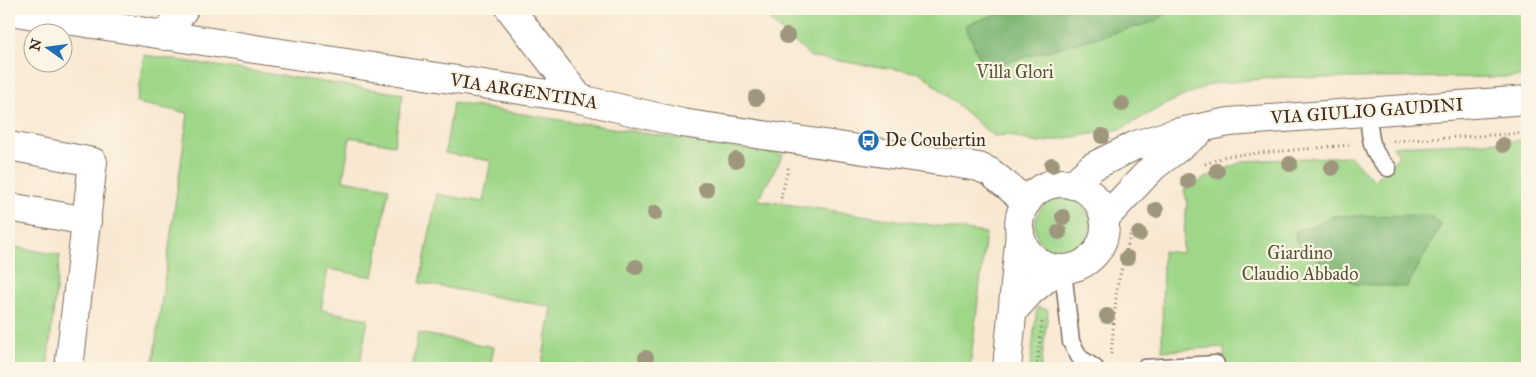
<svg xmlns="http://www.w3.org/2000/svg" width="1536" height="377" viewBox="0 0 1536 377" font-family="'IM FELL Great Primer',serif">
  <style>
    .green { fill: #9fd789; stroke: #6d8054 }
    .forest { fill: #7fb875; stroke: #5d714a }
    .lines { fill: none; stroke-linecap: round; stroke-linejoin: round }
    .lane-casing { stroke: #7d6c5d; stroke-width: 19 }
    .street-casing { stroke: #7d6c5d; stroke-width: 30 }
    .path { stroke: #7d6c5d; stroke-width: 3; stroke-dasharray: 1 4; stroke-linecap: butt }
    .lane { stroke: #fff; stroke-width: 16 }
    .street { stroke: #fff; stroke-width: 28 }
    .tree { fill: #9e977e }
    .labels { text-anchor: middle; stroke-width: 4.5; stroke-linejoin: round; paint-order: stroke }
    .park-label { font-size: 18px; fill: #545539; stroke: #fcf5e5 }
    .street-label { font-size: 18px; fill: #3b2a1e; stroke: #fcf5e5 }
    .poi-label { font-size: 18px; fill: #3b2a1e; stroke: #fcf5e5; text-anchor: start }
  </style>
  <rect width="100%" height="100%" fill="#fcf5e5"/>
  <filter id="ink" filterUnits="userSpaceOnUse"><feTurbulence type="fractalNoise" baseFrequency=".02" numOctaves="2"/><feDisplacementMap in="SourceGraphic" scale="10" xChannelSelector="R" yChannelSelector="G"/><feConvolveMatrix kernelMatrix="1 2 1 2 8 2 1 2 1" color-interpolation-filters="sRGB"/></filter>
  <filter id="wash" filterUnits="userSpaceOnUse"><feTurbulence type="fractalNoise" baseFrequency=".0096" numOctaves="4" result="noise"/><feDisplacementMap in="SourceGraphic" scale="20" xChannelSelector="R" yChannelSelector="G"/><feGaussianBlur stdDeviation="1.12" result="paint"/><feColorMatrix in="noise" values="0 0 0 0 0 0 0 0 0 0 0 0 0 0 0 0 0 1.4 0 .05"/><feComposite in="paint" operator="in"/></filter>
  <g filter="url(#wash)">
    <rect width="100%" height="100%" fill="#f8e8d2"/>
    <g class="green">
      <path d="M 757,9 L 1527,9 L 1527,77 L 1339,78 L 1280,77 L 1211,84 L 1170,102 L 1121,129 L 1038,143 L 1007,135 L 993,136 L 921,73 L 811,57 Z"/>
      <path d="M 144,55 L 403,94 L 394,145 L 350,137 L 343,180 L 389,188 L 373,277 L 328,269 L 321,310 L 368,319 L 359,368 L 152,368 L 188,113 L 136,103 Z"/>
      <path d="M 453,103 L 783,155 L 758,200 L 986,233 L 970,368 L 541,368 L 552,307 L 420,283 L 437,194 L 483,202 L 491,161 L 445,153 Z"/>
      <path d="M 1527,140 L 1527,368 L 1225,368 L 1224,347 L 1162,351 L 1163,251 L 1182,253 L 1187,201 L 1184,190 L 1207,177 L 1244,161 L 1350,156 L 1374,180 L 1399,156 L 1393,146 Z"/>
      <circle cx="1063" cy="226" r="28"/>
      <path d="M 9,246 L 60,255 L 47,368 L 9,368 Z"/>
      <path d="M 1037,307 L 1048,310 L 1041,368 L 1030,368 Z"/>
      <path d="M 418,333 L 494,347 L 490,368 L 412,368 Z"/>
    </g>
    <g class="forest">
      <path d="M 1012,9 L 1171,9 L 1157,21 L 984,68 L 965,25 Z"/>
      <path d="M 1429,215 L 1441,225 L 1407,287 L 1355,284 L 1305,250 L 1295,240 L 1296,230 L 1316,225 L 1333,216 Z"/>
    </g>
  </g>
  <g filter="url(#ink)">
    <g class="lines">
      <defs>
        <g id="lane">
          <path d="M 1368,111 C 1370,135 1369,151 1388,168"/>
          <path d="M 1063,270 L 1071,342 L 1080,358 L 1095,368"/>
          <path d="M 1144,368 L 1216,364"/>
        </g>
        <g id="street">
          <path d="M 510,9 L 580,99"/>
          <path d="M 9,11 L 580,99 L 682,123 L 979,167 L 990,172 L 1027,202"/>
          <path d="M 165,36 L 184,9"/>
          <path d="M 9,146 L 93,162 L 69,368"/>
          <circle cx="1062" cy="226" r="43"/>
          <path d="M 1072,185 L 1092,167 L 1136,145 L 1175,133 L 1229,122 L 1527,100"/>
          <path d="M 9,207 L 87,221"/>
          <path d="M 1104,219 L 1154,166 L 1198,133"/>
          <path d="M 1013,311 L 1031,291 L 1058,269"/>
          <path d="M 1007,368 L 1020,232"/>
        </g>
      </defs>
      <use href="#lane" class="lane-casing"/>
      <use href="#street" class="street-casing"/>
      <g class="path">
        <path d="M 1393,141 L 1527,133"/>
        <path d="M 1205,164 L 1226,156 L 1350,145"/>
        <path d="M 780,203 L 789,165"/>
        <path d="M 1111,354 L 1117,287 L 1131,232"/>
        <path d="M 1037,368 L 1042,322"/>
      </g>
      <use href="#lane" class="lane"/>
      <use href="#street" class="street"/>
    </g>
    <g class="tree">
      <circle cx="787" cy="36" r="8"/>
      <circle cx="756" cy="98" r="8"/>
      <circle cx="1122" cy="104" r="8"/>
      <circle cx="1102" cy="136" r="8"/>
      <circle cx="1503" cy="145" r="8"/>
      <circle cx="736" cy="160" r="8"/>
      <circle cx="1290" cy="164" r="8"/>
      <circle cx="1052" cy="165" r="8"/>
      <circle cx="1332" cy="168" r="8"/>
      <circle cx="1217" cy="171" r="8"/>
      <circle cx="1188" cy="181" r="8"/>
      <circle cx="706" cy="189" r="8"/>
      <circle cx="1156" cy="210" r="8"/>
      <circle cx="655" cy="213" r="8"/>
      <circle cx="1063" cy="217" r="8"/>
      <circle cx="1059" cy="232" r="8"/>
      <circle cx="1139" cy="234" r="8"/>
      <circle cx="1127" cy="258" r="8"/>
      <circle cx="636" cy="267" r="8"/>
      <circle cx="1107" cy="316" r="8"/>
      <circle cx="646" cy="358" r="8"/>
    </g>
  </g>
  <defs>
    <symbol id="bus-disc" viewBox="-11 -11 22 22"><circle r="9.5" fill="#1f6fb2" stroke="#fcf5e5"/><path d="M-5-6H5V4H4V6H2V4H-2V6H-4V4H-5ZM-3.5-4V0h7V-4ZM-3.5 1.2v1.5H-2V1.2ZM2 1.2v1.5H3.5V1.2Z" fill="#fff"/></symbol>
  </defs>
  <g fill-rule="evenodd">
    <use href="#bus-disc" x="856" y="128" width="25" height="25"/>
  </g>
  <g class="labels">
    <g class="park-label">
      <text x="1015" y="78">Villa Glori</text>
      <text x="1300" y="259">Giardino<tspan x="1300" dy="21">Claudio Abbado</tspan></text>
    </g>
    <g class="street-label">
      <text transform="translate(524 91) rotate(9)" y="6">VIA ARGENTINA</text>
      <text transform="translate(1367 111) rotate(-4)" y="6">VIA GIULIO GAUDINI</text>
    </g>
    <g class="poi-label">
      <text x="885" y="146">De Coubertin</text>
    </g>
  </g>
  <rect width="1536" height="377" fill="none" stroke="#fcf5e5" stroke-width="30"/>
  <g transform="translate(48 48) rotate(284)"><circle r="24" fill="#fcf5e5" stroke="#afa495"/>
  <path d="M0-4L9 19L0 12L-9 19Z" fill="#1f6fb2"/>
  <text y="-8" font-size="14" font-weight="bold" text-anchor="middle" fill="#3b2a1e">N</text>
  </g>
</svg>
